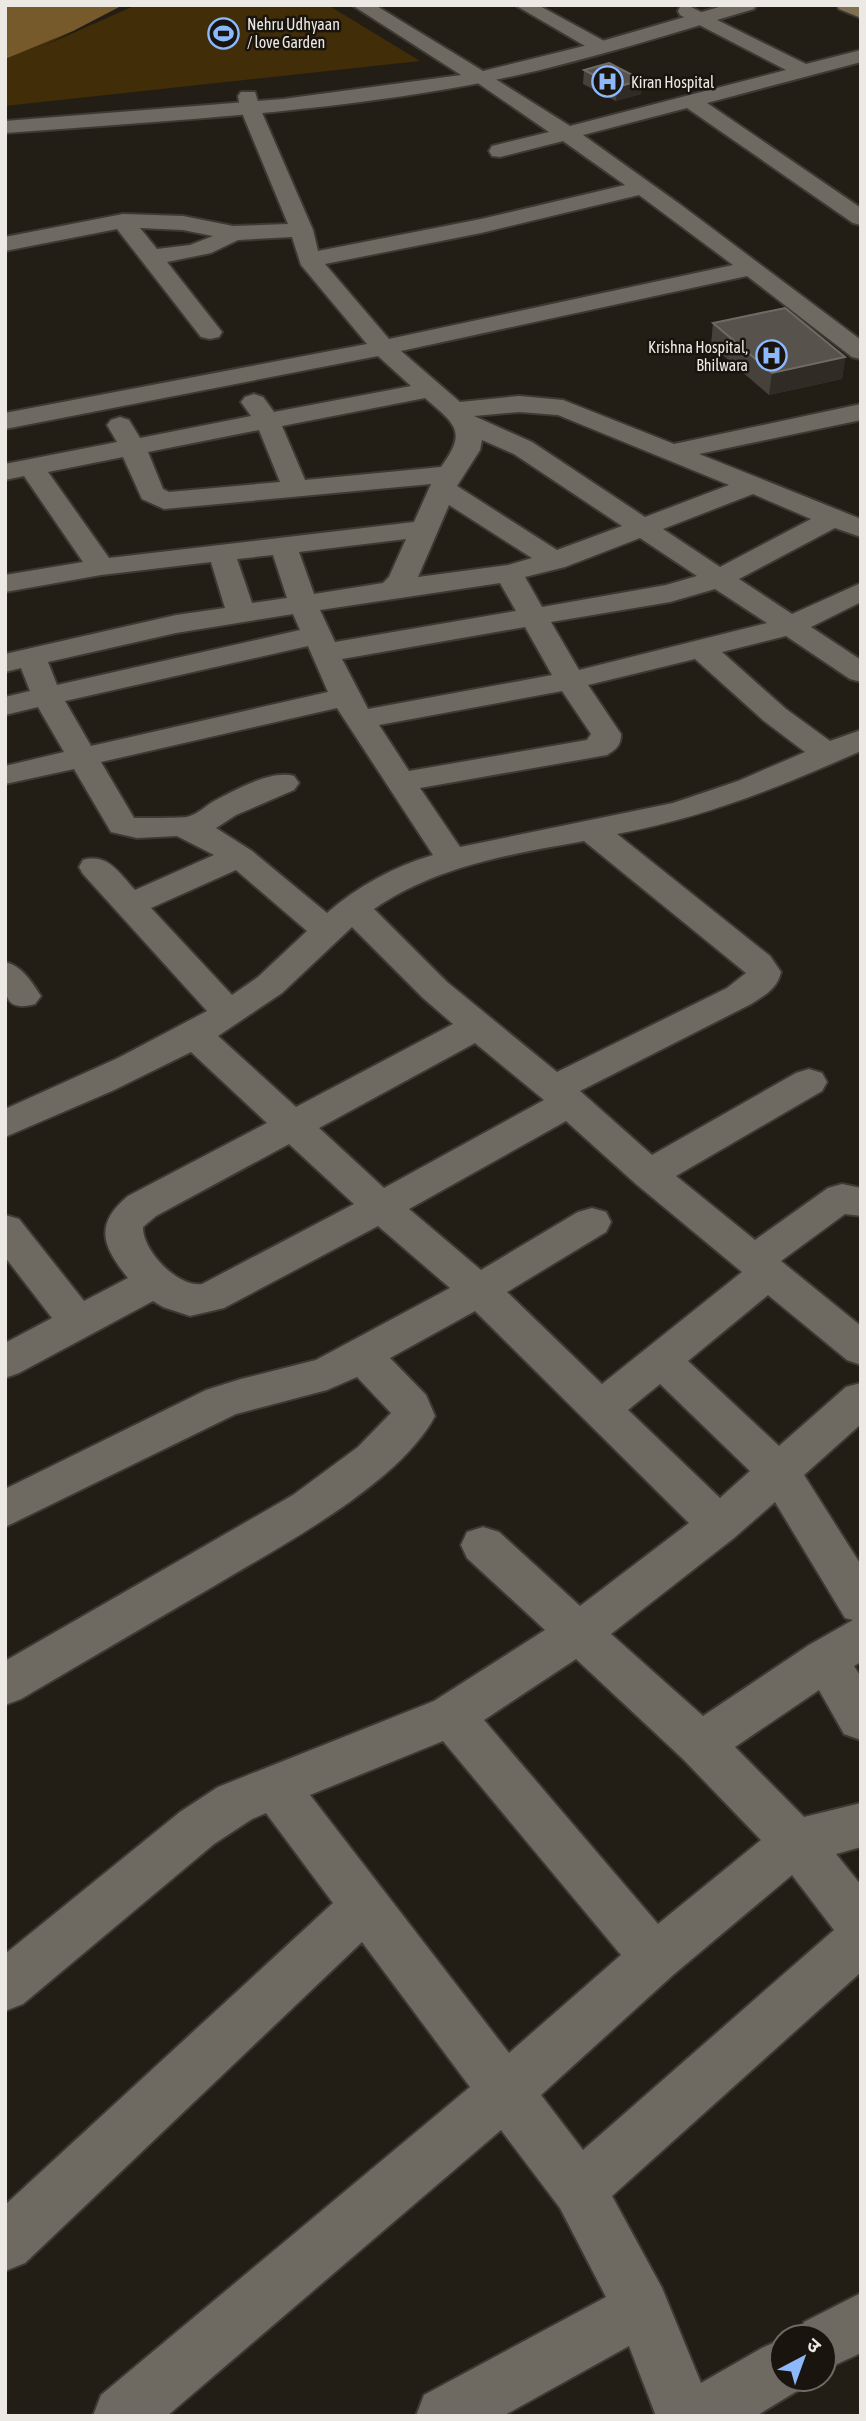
<svg xmlns="http://www.w3.org/2000/svg" width="866" height="2421" viewBox="0 0 866 2421" font-family="'Asap Condensed','Noto Sans Devanagari',sans-serif">
  <style>
    .green { fill: #412d08 }
    .water { fill: #765a2b }
    .lines { fill: none; stroke-linecap: round; stroke-linejoin: round }
    .minor-casing { stroke: #3d3934; stroke-width: 4 }
    .tertiary-casing { stroke: #3d3934; stroke-width: 4 }
    .secondary-casing { stroke: #3d3934; stroke-width: 4 }
    .minor { fill: #6f6a61; fill-rule: evenodd }
    .tertiary { fill: #6f6a61; fill-rule: evenodd }
    .secondary { fill: #807053; fill-rule: evenodd }
    .wall { fill: #46413a }
    .shaded-wall { fill: #302b24 }
    .building { fill: #57534c; stroke: #6f6a64; stroke-width: 2 }
    .labels { text-anchor: middle; stroke-width: 5; stroke-linejoin: round; paint-order: stroke }
    .far-poi-label { font-size: 16px; fill: #ece8e3; stroke: #19150e; text-anchor: start }
  </style>
  <rect width="100%" height="100%" fill="#221e16"/>
  <path class="green" d="M 5,5 L 123,5 L 44,46 L 136,5 L 328,5 L 420,61 L 5,106 Z"/>
  <path class="water" d="M 5,5 L 123,5 L 73,31 L 5,59 Z"/>
  <g class="lines">
    <defs>
      <g id="minor">
        <path d="M 515,5 L 538,5 L 606,42 L 609,46 L 606,50 L 592,50 Z"/>
        <path d="M 687,5 L 806,64 L 861,50 L 861,62 L 707,103 L 861,208 L 861,225 L 853,223 L 687,108 L 583,135 L 681,205 L 861,340 L 861,359 L 852,357 L 747,276 L 401,351 L 460,402 L 519,396 L 563,400 L 674,444 L 861,404 L 861,420 L 699,454 L 861,519 L 861,537 L 835,528 L 739,579 L 792,614 L 861,583 L 861,602 L 811,627 L 861,660 L 861,682 L 850,679 L 786,636 L 722,652 L 786,709 L 830,741 L 861,730 L 861,751 C 777,788 708,816 617,834 L 770,956 L 781,972 C 777,989 765,995 751,1004 L 580,1091 L 652,1155 L 796,1073 L 809,1069 L 822,1073 L 827,1082 L 822,1091 L 676,1176 L 755,1240 L 828,1188 L 842,1184 L 861,1188 L 861,1216 L 845,1214 L 781,1261 L 861,1326 L 861,1365 L 847,1360 L 768,1295 L 688,1361 L 779,1446 L 846,1387 L 861,1383 L 861,1424 L 804,1475 L 861,1565 L 861,1662 L 854,1666 L 861,1677 L 861,1740 L 844,1734 L 819,1690 L 735,1747 L 804,1817 L 861,1803 L 861,1847 L 836,1854 L 861,1885 L 861,1972 L 612,2196 L 662,2288 L 701,2383 L 762,2348 L 782,2339 L 782,2379 L 806,2379 L 802,2388 L 756,2416 L 656,2416 L 629,2346 L 503,2416 L 416,2416 L 424,2395 L 606,2297 L 560,2208 L 501,2130 L 167,2416 L 93,2416 L 101,2395 L 470,2087 L 362,1942 L 25,2263 L 5,2271 L 5,2205 L 333,1903 L 266,1813 L 252,1819 L 214,1844 L 23,2004 L 5,2011 L 5,1954 L 180,1812 L 218,1787 L 434,1701 L 545,1630 L 467,1558 L 461,1545 L 467,1532 L 483,1527 L 499,1532 L 580,1606 L 689,1523 L 475,1311 L 390,1358 L 426,1395 L 435,1416 C 399,1484 279,1547 214,1586 C 149,1624 85,1661 21,1699 L 5,1705 L 5,1661 L 293,1495 L 358,1447 L 391,1413 L 357,1377 L 327,1390 L 236,1414 L 5,1527 L 5,1489 L 206,1390 L 241,1379 L 316,1360 L 450,1288 L 378,1226 L 224,1308 L 190,1316 L 163,1307 L 153,1301 L 19,1373 L 5,1378 L 5,1343 L 52,1318 L 5,1257 L 5,1215 L 19,1219 L 84,1301 L 128,1278 C 103,1247 93,1225 128,1196 L 267,1123 L 191,1052 L 112,1091 L 5,1137 L 5,1109 L 118,1058 L 207,1011 L 83,874 L 79,867 L 83,860 C 108,853 119,873 135,890 L 214,855 L 177,836 L 137,838 L 111,832 L 74,769 L 5,784 L 5,766 L 64,752 L 38,707 L 5,715 L 5,697 L 30,691 L 21,668 L 5,672 L 5,654 L 176,615 L 225,608 L 211,562 L 101,575 L 5,592 L 5,575 L 83,562 L 24,476 L 5,480 L 5,464 L 117,442 L 107,425 L 111,420 L 120,417 L 129,420 L 140,438 L 251,416 L 241,402 L 245,397 L 254,394 L 263,397 L 274,412 L 411,386 L 378,356 L 5,429 L 5,413 L 367,344 L 301,265 L 292,237 L 238,240 L 211,253 L 167,262 L 222,332 L 219,337 L 210,339 L 201,337 L 117,229 L 5,251 L 5,237 L 123,214 L 183,216 L 233,226 L 288,224 L 240,108 L 238,96 L 241,92 L 255,92 L 260,108 L 313,230 L 318,251 L 481,219 L 625,185 L 563,141 L 500,157 L 492,156 L 489,151 L 492,146 L 549,132 L 469,77 L 472,73 L 486,73 L 570,126 L 786,70 L 680,15 L 678,11 L 680,7 ZM 639,195 L 733,265 L 389,339 L 325,264 L 481,233 ZM 140,228 L 183,230 L 213,236 L 190,245 L 157,249 ZM 425,398 C 455,424 468,431 441,467 L 305,480 L 282,426 ZM 519,412 L 558,415 L 729,485 L 645,517 L 532,442 L 474,416 ZM 259,430 L 280,482 L 169,492 L 163,489 L 148,452 ZM 482,440 L 514,454 L 622,526 L 557,550 L 457,486 L 480,450 ZM 123,457 L 142,499 L 164,509 L 431,484 L 414,522 L 109,558 L 48,472 ZM 753,494 L 811,519 L 720,567 L 663,529 ZM 449,505 L 532,558 L 508,565 L 418,577 ZM 640,538 L 697,576 L 666,585 L 542,607 L 525,577 L 565,567 ZM 406,539 L 389,577 L 383,583 L 314,594 L 299,552 ZM 273,555 L 287,598 L 252,603 L 237,559 ZM 500,583 L 516,611 L 335,642 L 320,610 ZM 715,589 L 767,623 L 579,670 L 551,622 L 670,602 ZM 293,614 L 300,630 L 57,685 L 48,662 L 176,633 ZM 525,627 L 552,675 L 368,709 L 342,659 ZM 308,646 L 328,692 L 91,746 L 65,701 ZM 695,659 L 764,721 L 805,752 L 738,781 L 673,803 L 460,847 L 420,788 L 607,755 C 616,749 621,746 621,734 L 588,685 ZM 562,691 L 591,734 L 587,740 L 409,771 L 379,725 ZM 337,708 L 433,855 C 393,867 358,886 327,913 L 252,851 L 216,828 L 236,815 L 294,790 L 299,783 L 294,776 C 271,770 237,789 216,800 C 206,805 199,814 187,817 C 181,818 147,818 137,818 L 134,818 L 101,762 ZM 584,841 L 746,973 L 727,988 L 557,1072 L 447,982 L 374,909 C 436,866 511,854 584,841 ZM 236,870 L 307,931 L 258,977 L 232,995 L 151,908 ZM 352,927 L 423,998 L 453,1024 L 296,1107 L 218,1036 L 282,993 ZM 475,1043 L 544,1100 L 384,1188 L 319,1128 ZM 566,1121 L 636,1184 L 742,1272 L 602,1384 L 507,1292 L 606,1232 L 611,1222 L 606,1212 L 592,1208 L 578,1212 L 481,1270 L 409,1209 ZM 289,1144 L 354,1204 L 202,1284 C 178,1288 142,1250 143,1227 L 156,1216 ZM 660,1384 L 750,1471 L 720,1498 L 628,1410 ZM 775,1502 L 845,1618 L 853,1620 L 809,1645 L 703,1716 L 611,1634 L 734,1538 ZM 576,1659 L 683,1759 L 761,1840 L 658,1924 L 484,1720 ZM 443,1741 L 621,1955 L 509,2053 L 310,1795 ZM 792,1875 L 834,1930 L 583,2150 L 541,2095 L 673,1975 Z"/>
        <path d="M 5,962 C 22,966 31,981 41,996 L 35,1004 C 0,1014 5,987 5,962 Z"/>
        <path d="M 861,2293 L 861,2353 L 824,2370 L 824,2337 L 798,2337 L 804,2322 Z"/>
      </g>
      <path id="tertiary" d="M 352,5 L 375,5 L 483,71 L 592,44 L 726,5 L 756,5 L 754,9 C 653,39 551,72 447,89 C 301,114 153,122 5,133 L 5,121 L 283,99 L 461,75 Z"/>
      <path id="secondary" d="M 837,5 L 861,5 L 861,18 L 839,9 Z"/>
    </defs>
    <use href="#minor" class="minor-casing"/>
    <use href="#tertiary" class="tertiary-casing"/>
    <use href="#secondary" class="secondary-casing"/>
    <use href="#minor" class="minor"/>
    <use href="#tertiary" class="tertiary"/>
    <use href="#secondary" class="secondary"/>
  </g>
  <g class="wall">
    <path d="M 584,70 L 642,80 L 641,94 L 616,101 L 583,84 Z"/>
    <path d="M 713,323 L 845,357 L 842,379 L 769,395 L 711,345 Z"/>
  </g>
  <g class="shaded-wall">
    <path d="M 642,80 L 641,94 L 616,101 L 617,87 Z"/>
    <path d="M 845,357 L 842,379 L 769,395 L 772,373 Z"/>
  </g>
  <g class="building">
    <path d="M 609,63 L 642,80 L 617,87 L 584,70 Z"/>
    <path d="M 785,308 L 845,357 L 772,373 L 713,323 Z"/>
  </g>
  <defs>
    <symbol id="stadium-ring" viewBox="-11 -11 22 22"><circle r="9.5" fill="#19150e" stroke="#8db9fc" stroke-width="1.5"/><path d="M0-5a6.5 5 0 1 0 0 10a6.5 5 0 1 0 0-10ZM-3.5-1.8h7v3.6h-7Z" fill="#8db9fc"/></symbol>
    <symbol id="hospital-ring" viewBox="-11 -11 22 22"><circle r="9.5" fill="#19150e" stroke="#8db9fc" stroke-width="1.5"/><path d="M-5-5h3v3.5h4V-5h3V5h-3V1.5h-4V5h-3Z" fill="#8db9fc"/></symbol>
  </defs>
  <g fill-rule="evenodd">
    <use href="#stadium-ring" x="206" y="16" width="35" height="35"/>
    <use href="#hospital-ring" x="590" y="64" width="35" height="35"/>
    <use href="#hospital-ring" x="754" y="338" width="35" height="35"/>
  </g>
  <g class="labels">
    <g class="far-poi-label">
      <text x="247" y="30">Nehru Udhyaan<tspan x="247" dy="18">/ love Garden</tspan></text>
      <text x="631" y="88">Kiran Hospital</text>
      <text x="748" y="353" text-anchor="end">Krishna Hospital,<tspan x="748" dy="18">Bhilwara</tspan></text>
    </g>
  </g>
  <rect width="866" height="2421" fill="none" stroke="#ece8e3" stroke-width="14"/>
  <g transform="translate(803 2358) rotate(41)"><circle r="33" fill="#19150e" stroke="#6d6963" stroke-width="2"/>
  <path d="M0-5L12 26L0 18L-12 26Z" fill="#8db9fc"/>
  <text y="-10" font-size="19" font-weight="bold" text-anchor="middle" fill="#ece8e3">उ</text>
  </g>
</svg>
